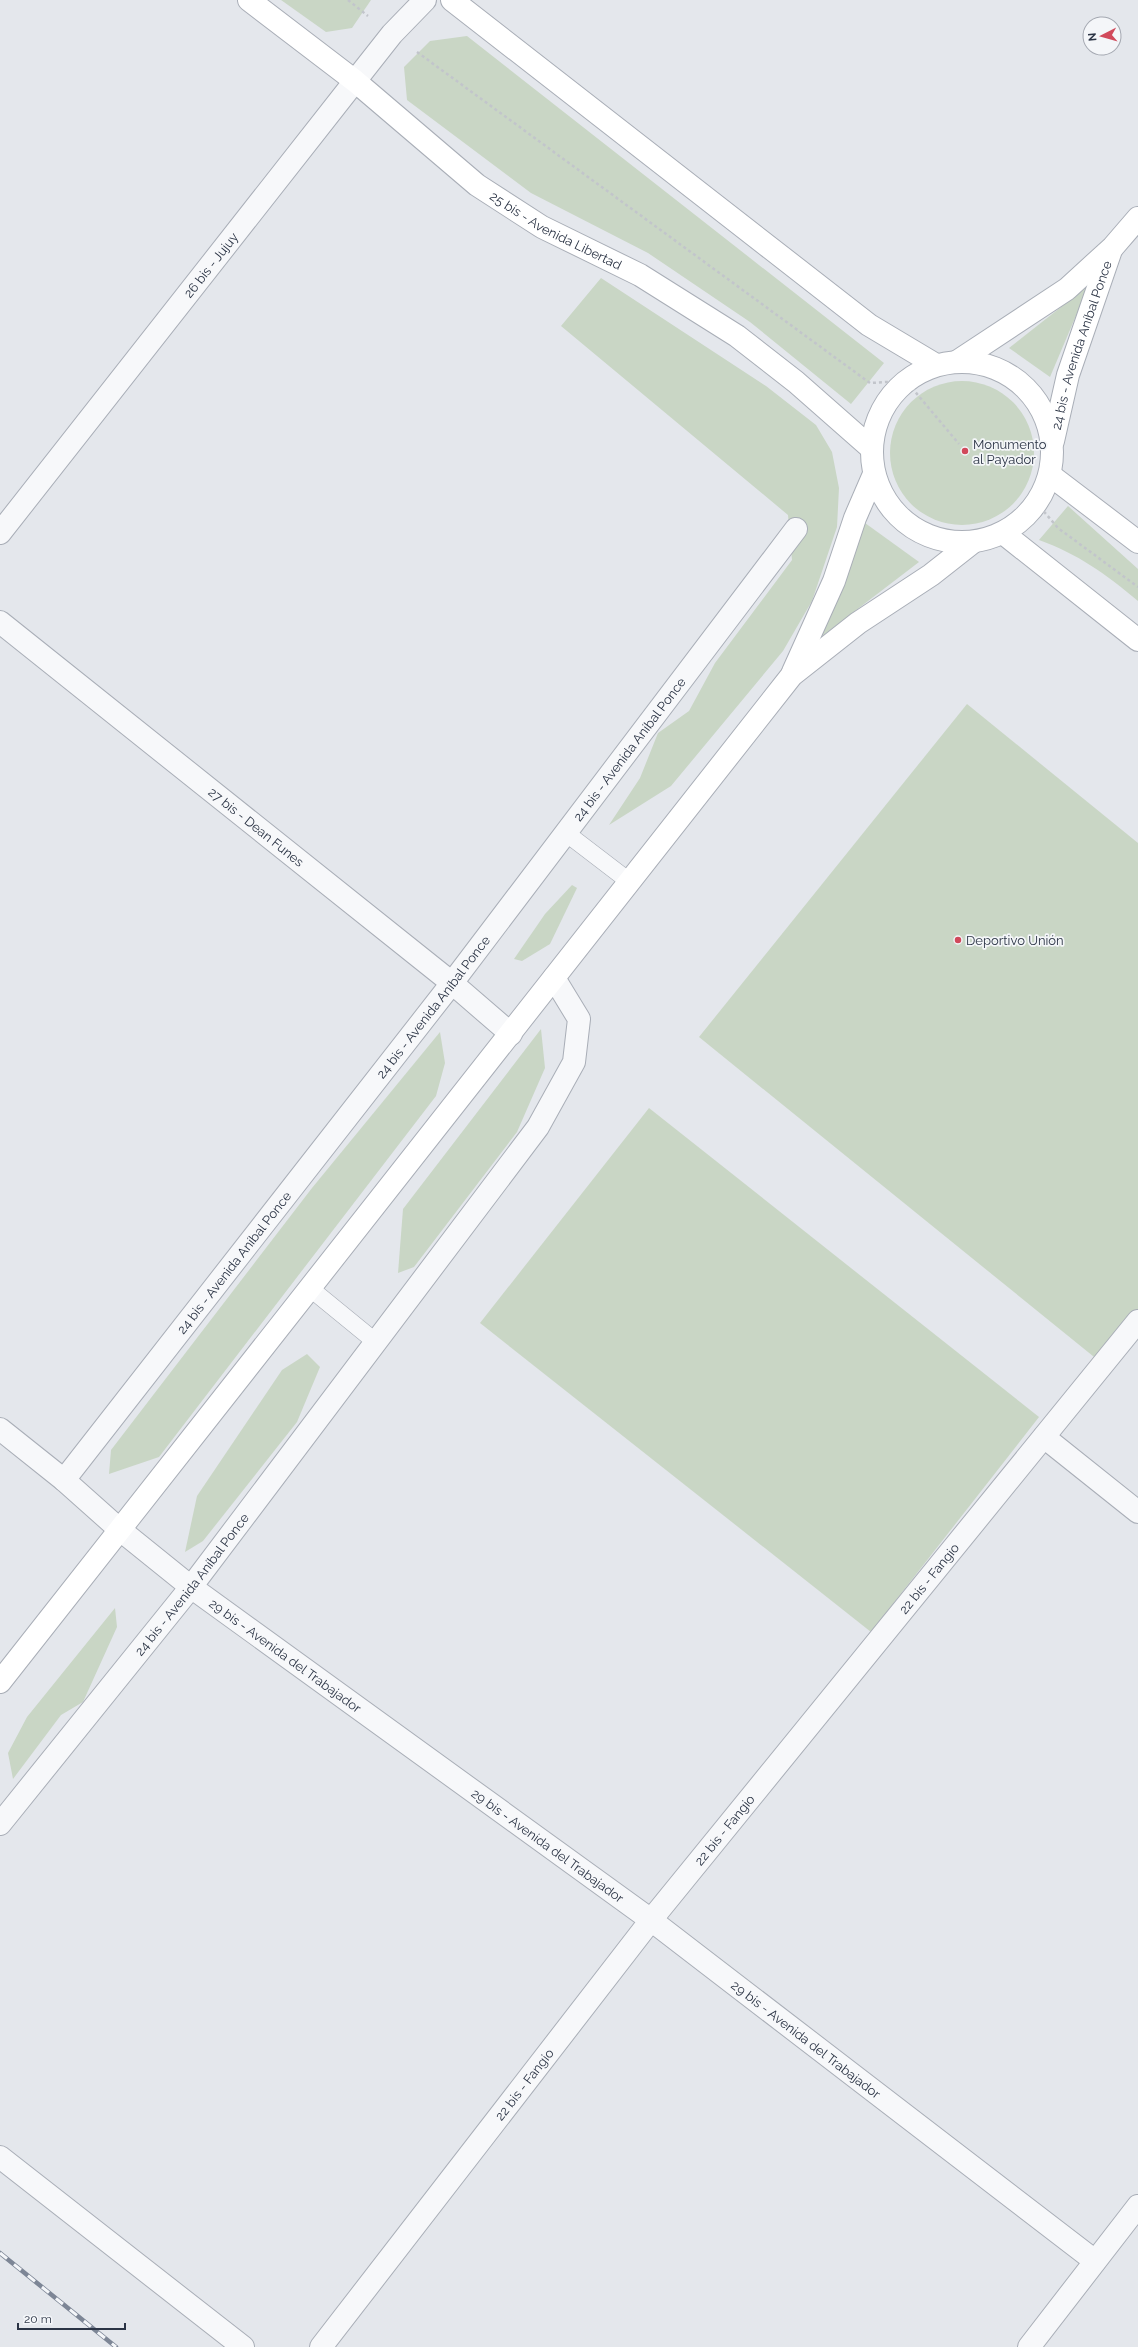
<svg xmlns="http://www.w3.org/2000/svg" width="1138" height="2347" viewBox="0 0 1138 2347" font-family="Raleway,sans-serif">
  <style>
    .green { fill: #c9d6c5 }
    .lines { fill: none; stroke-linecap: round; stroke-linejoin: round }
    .service-casing { stroke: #a9aeb7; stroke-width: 18 }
    .minor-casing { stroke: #a9aeb7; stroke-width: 24 }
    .tertiary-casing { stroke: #a9aeb7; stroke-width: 24 }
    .secondary-casing { stroke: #a9aeb7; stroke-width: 24 }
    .path { stroke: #c2c5cb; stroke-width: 2.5; stroke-dasharray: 3 3; stroke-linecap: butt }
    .service { stroke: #f7f8fa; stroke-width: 17 }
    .minor { stroke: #f7f8fa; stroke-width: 22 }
    .tertiary { stroke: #f7f8fa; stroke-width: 22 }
    .secondary { stroke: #fff; stroke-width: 22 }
    .rail-casing { stroke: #7d8696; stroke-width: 4.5 }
    .rail { stroke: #f4f6f9; stroke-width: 3; stroke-dasharray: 9; stroke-linecap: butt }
    .poi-dot { fill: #d1495b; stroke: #f4f6f9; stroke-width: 1.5 }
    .labels { text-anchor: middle; stroke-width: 3.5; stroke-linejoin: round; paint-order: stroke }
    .street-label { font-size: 13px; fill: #2b3445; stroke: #f4f6f9 }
    .poi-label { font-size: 13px; fill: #2b3445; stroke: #f4f6f9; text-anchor: start }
  </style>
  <rect width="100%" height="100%" fill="#e4e7ec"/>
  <g class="green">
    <path d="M 281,0 L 371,0 L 352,28 L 326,32 Z"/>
    <path d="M 467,36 L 884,363 L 851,404 L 750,322 L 648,253 L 531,193 L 407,100 L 404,67 L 430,41 Z"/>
    <path d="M 601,278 L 766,386 L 816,425 L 832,452 L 839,488 L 837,527 L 812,601 L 783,651 L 671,786 L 609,825 L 640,778 L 658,733 L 689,711 L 715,663 L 792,560 L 788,515 L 561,326 Z"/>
    <path d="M 1089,285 L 1050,377 L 1009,348 Z"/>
    <circle cx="962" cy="453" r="72"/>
    <path d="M 1068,506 L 1138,569 L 1138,601 C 1106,574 1078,554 1039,540 Z"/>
    <path d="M 865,523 L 919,562 L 821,637 Z"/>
    <path d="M 967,704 L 1138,843 L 1138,1323 L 1104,1365 L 699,1037 Z"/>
    <path d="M 572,885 L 577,888 L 550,944 L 522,961 L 514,959 L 545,914 Z"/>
    <path d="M 541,1029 L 545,1068 L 517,1132 L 414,1267 L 398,1273 L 403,1209 Z"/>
    <path d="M 440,1032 L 445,1063 L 436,1096 L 159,1457 L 109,1474 L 111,1450 L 312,1188 Z"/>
    <path d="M 649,1108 L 1039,1417 L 871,1632 L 480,1323 Z"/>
    <path d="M 307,1354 L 320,1367 L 297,1422 L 203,1541 L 185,1552 L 197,1496 L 282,1370 Z"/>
    <path d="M 115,1608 L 117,1627 L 83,1702 L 61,1715 L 13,1779 L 8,1753 L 27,1717 Z"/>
  </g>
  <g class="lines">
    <defs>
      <g id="service">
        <path d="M 566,833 L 630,882"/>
        <path d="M 311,1289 L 377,1343"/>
      </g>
      <g id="minor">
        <path id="s1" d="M 0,533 L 355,81 L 392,34 L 425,0"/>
        <path id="s2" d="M 0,622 L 452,983 L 511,1034"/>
        <path d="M 1044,1437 L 1138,1512"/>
        <path id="s3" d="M 64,1480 L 452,983 L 796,529"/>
        <path id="s4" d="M 119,1529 L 191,1587 L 651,1920 L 1095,2261"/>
        <path id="s5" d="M 0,1824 L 191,1587 L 538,1127 L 574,1062 L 579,1019 L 554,978"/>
        <path d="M 0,2157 L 243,2347"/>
        <path id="s6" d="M 321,2347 L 651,1920 L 1138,1321"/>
        <path d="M 1029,2347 L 1138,2206"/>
      </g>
      <path id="tertiary" d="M 0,1429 L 64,1480 L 119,1529"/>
      <g id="secondary">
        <path id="s7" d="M 249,0 L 355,81 L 477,185 L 542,227 L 640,275 L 737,336 L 796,382 L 871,448"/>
        <path d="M 452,0 L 869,325 L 936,365"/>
        <path d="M 958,361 L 1067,289 L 1113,247 L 1138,218"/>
        <circle cx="962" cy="452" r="90"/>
        <path id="s8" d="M 1053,441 L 1068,375 L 1111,250"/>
        <path d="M 1050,475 L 1138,542"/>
        <path d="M 1003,533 L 1138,640"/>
        <path d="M 793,672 L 834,581 L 855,518 L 874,474"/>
        <path d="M 0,1682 L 792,675 L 858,623 L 931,575 L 973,542"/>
      </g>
    </defs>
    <use href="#service" class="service-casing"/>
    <use href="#minor" class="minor-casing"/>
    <use href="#tertiary" class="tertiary-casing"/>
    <use href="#secondary" class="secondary-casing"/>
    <g class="path">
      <path d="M 348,0 L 368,16"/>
      <path d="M 417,52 L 870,383 L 902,381"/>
      <path d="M 912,388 L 959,444"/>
      <path d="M 1040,507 L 1058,528 L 1138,587"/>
    </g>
    <use href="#service" class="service"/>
    <use href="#minor" class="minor"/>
    <use href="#tertiary" class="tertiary"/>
    <use href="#secondary" class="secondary"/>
    <defs>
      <path id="rail" d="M 0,2253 L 116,2347"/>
    </defs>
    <use href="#rail" class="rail-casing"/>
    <use href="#rail" class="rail"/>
  </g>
  <g class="poi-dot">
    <circle cx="965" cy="451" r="4"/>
    <circle cx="958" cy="940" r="4"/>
  </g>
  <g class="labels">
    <g class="street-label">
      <text dy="5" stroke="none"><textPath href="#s7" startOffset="385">25 bis - Avenida Libertad</textPath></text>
      <text dy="5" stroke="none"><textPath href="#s1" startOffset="341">26 bis - Jujuy</textPath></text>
      <text dy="5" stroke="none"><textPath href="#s8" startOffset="100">24 bis - Avenida Aníbal Ponce</textPath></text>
      <text dy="5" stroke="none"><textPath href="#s3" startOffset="924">24 bis - Avenida Aníbal Ponce</textPath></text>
      <text dy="5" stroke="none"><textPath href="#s2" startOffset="328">27 bis - Dean Funes</textPath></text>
      <text dy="5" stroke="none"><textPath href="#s3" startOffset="600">24 bis - Avenida Aníbal Ponce</textPath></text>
      <text dy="5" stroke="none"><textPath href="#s3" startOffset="276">24 bis - Avenida Aníbal Ponce</textPath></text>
      <text dy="5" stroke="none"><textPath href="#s6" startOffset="980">22 bis - Fangio</textPath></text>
      <text dy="5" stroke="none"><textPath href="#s5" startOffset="307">24 bis - Avenida Aníbal Ponce</textPath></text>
      <text dy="5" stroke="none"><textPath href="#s4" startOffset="209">29 bis - Avenida del Trabajador</textPath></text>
      <text dy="5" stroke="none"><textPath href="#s6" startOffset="656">22 bis - Fangio</textPath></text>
      <text dy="5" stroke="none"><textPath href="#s4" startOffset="533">29 bis - Avenida del Trabajador</textPath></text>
      <text dy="5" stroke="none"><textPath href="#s4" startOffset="856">29 bis - Avenida del Trabajador</textPath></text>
      <text dy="5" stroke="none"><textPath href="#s6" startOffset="332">22 bis - Fangio</textPath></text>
    </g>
    <g class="poi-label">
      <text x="973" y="449">Monumento<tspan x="973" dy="15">al Payador</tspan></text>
      <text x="966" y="945">Deportivo Unión</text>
    </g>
  </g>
  <g transform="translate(1102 36) rotate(264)"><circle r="19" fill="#f4f6f9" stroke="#a4a8b1"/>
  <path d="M0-3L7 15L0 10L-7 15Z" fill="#d1495b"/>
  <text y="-6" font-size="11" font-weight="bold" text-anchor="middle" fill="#2b3445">N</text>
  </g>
  <path d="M18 2323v6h107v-6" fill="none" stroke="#2b3445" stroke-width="2"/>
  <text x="24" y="2323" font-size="12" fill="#2b3445" stroke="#f4f6f9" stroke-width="3" paint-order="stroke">20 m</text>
</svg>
